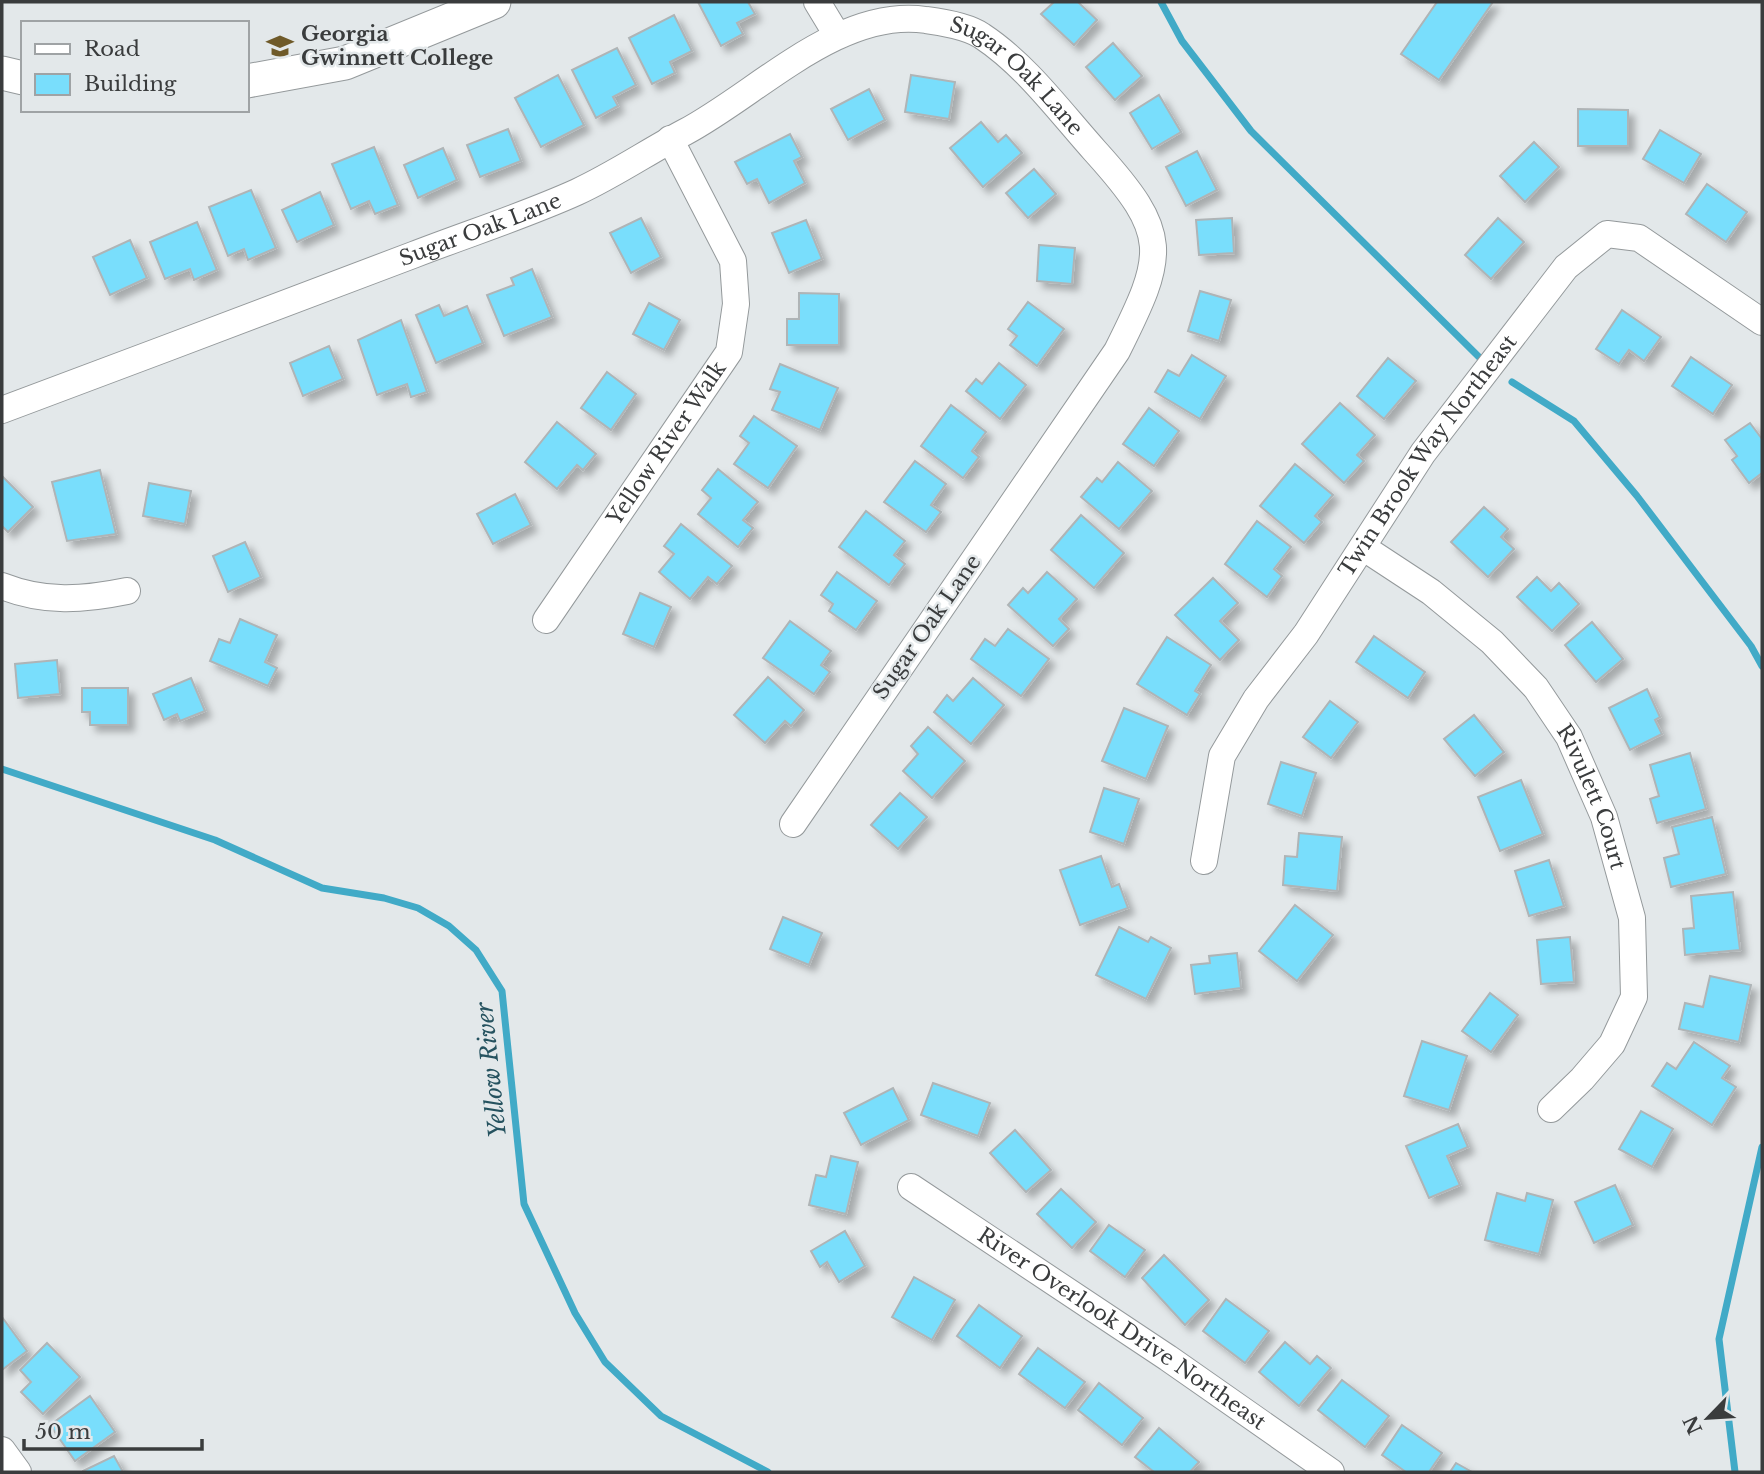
<svg xmlns="http://www.w3.org/2000/svg" width="1764" height="1474" viewBox="0 0 1764 1474" font-family="'Libre Baskerville',serif">
  <style>
    .lines { fill: none; stroke-linecap: round; stroke-linejoin: round }
    .stream { stroke: #41aac7; stroke-width: 7 }
    .building { fill: #79defc; stroke: #afb4b6; stroke-width: 2; filter: url(#shadow) }
    .minor-casing { stroke: #94999b; stroke-width: 28 }
    .tertiary-casing { stroke: #94999b; stroke-width: 35 }
    .minor { stroke: #fff; stroke-width: 26 }
    .tertiary { stroke: #fff; stroke-width: 33 }
    .labels { text-anchor: middle; stroke-width: 5; stroke-linejoin: round; paint-order: stroke }
    .poi-label { font-size: 21px; font-weight: bold; fill: #3a3c3d; stroke: #e3e8ea; text-anchor: start }
    .street-label { font-size: 21px; fill: #3a3c3d; stroke: #e3e8ea }
    .water-label { font-size: 23px; font-style: italic; fill: #25525f; stroke: #e3e8ea }
  </style>
  <defs>
    <filter id="shadow"><feDropShadow dx="6" dy="6" stdDeviation="3.5" flood-color="#0004"/></filter>
  </defs>
  <rect width="100%" height="100%" fill="#e3e8ea"/>
  <g class="lines">
    <g class="stream">
      <path d="M 1161,2 L 1182,41 L 1251,131 L 1479,357"/>
      <path d="M 1512,382 L 1574,421 L 1637,496 L 1751,646 L 1762,666"/>
      <path d="M 2,769 L 215,840 L 322,888 L 384,898 L 418,908 L 449,926 L 476,950 L 502,991 L 524,1204 L 575,1313 L 605,1362 L 661,1416 L 768,1472"/>
      <path d="M 1735,1472 L 1719,1339 L 1762,1147"/>
    </g>
  </g>
  <g class="building">
    <path d="M 698,2 L 748,2 L 755,14 L 737,23 L 743,34 L 721,46 Z"/>
    <path d="M 1054,2 L 1078,2 L 1097,20 L 1074,45 L 1041,14 Z"/>
    <path d="M 1437,2 L 1493,2 L 1439,80 L 1401,54 Z"/>
    <path d="M 674,15 L 692,51 L 670,62 L 675,73 L 652,84 L 629,38 Z"/>
    <path d="M 1113,43 L 1142,76 L 1115,100 L 1086,67 Z"/>
    <path d="M 617,48 L 636,85 L 613,97 L 618,106 L 596,118 L 572,70 Z"/>
    <path d="M 558,75 L 584,125 L 541,147 L 515,98 Z"/>
    <path d="M 911,75 L 955,82 L 949,119 L 905,112 Z"/>
    <path d="M 869,89 L 885,120 L 848,140 L 831,109 Z"/>
    <path d="M 1159,95 L 1181,132 L 1152,149 L 1130,113 Z"/>
    <path d="M 1578,109 L 1628,110 L 1628,146 L 1578,146 Z"/>
    <path d="M 981,122 L 998,142 L 1006,135 L 1022,153 L 983,187 L 950,148 Z"/>
    <path d="M 508,129 L 521,161 L 480,177 L 467,145 Z"/>
    <path d="M 1660,130 L 1701,154 L 1684,183 L 1643,159 Z"/>
    <path d="M 790,134 L 802,157 L 794,161 L 805,183 L 769,203 L 757,179 L 747,184 L 735,162 Z"/>
    <path d="M 1534,142 L 1559,167 L 1525,202 L 1500,176 Z"/>
    <path d="M 374,147 L 398,205 L 375,214 L 369,201 L 351,209 L 332,164 Z"/>
    <path d="M 443,148 L 457,180 L 418,198 L 404,165 Z"/>
    <path d="M 1197,151 L 1217,190 L 1186,206 L 1166,167 Z"/>
    <path d="M 1034,169 L 1056,194 L 1028,218 L 1006,193 Z"/>
    <path d="M 1707,184 L 1747,212 L 1726,242 L 1686,214 Z"/>
    <path d="M 251,190 L 276,248 L 248,260 L 244,249 L 228,256 L 209,207 Z"/>
    <path d="M 320,192 L 334,225 L 297,242 L 282,210 Z"/>
    <path d="M 641,218 L 661,257 L 631,273 L 610,233 Z"/>
    <path d="M 1232,218 L 1234,253 L 1199,255 L 1196,220 Z"/>
    <path d="M 1498,218 L 1524,242 L 1491,279 L 1465,255 Z"/>
    <path d="M 806,220 L 822,259 L 789,273 L 772,233 Z"/>
    <path d="M 197,222 L 217,270 L 194,280 L 190,269 L 165,279 L 150,242 Z"/>
    <path d="M 130,240 L 147,278 L 110,295 L 93,257 Z"/>
    <path d="M 1039,245 L 1075,248 L 1072,284 L 1037,281 Z"/>
    <path d="M 532,269 L 552,317 L 504,336 L 487,295 L 514,285 L 511,278 Z"/>
    <path d="M 1200,291 L 1231,300 L 1219,341 L 1188,331 Z"/>
    <path d="M 799,293 L 839,294 L 839,345 L 787,345 L 787,319 L 799,319 Z"/>
    <path d="M 1028,302 L 1064,329 L 1037,366 L 1010,345 L 1017,336 L 1008,329 Z"/>
    <path d="M 649,303 L 680,320 L 664,350 L 633,334 Z"/>
    <path d="M 439,305 L 444,316 L 467,306 L 483,343 L 436,363 L 416,315 Z"/>
    <path d="M 1622,310 L 1661,337 L 1644,361 L 1629,350 L 1619,364 L 1596,349 Z"/>
    <path d="M 401,320 L 427,392 L 411,397 L 407,384 L 377,395 L 358,340 Z"/>
    <path d="M 329,346 L 343,379 L 303,396 L 290,363 Z"/>
    <path d="M 1192,355 L 1226,376 L 1200,419 L 1155,392 L 1168,370 L 1179,376 Z"/>
    <path d="M 1691,357 L 1732,385 L 1713,414 L 1672,386 Z"/>
    <path d="M 1388,358 L 1416,381 L 1384,419 L 1357,396 Z"/>
    <path d="M 999,363 L 1026,385 L 1000,419 L 966,391 L 976,379 L 982,384 Z"/>
    <path d="M 780,364 L 838,388 L 820,430 L 772,410 L 780,392 L 770,389 Z"/>
    <path d="M 607,372 L 636,394 L 611,430 L 581,408 Z"/>
    <path d="M 1340,403 L 1375,435 L 1357,455 L 1364,461 L 1344,483 L 1302,444 Z"/>
    <path d="M 951,405 L 986,432 L 972,451 L 979,457 L 963,478 L 921,446 Z"/>
    <path d="M 1149,408 L 1179,431 L 1154,466 L 1123,444 Z"/>
    <path d="M 754,416 L 797,446 L 768,488 L 734,464 L 749,443 L 740,436 Z"/>
    <path d="M 557,422 L 596,454 L 583,470 L 577,465 L 557,489 L 525,462 Z"/>
    <path d="M 1750,423 L 1762,439 L 1762,473 L 1749,483 L 1732,460 L 1737,456 L 1725,440 Z"/>
    <path d="M 915,461 L 946,484 L 931,505 L 941,512 L 926,532 L 884,502 Z"/>
    <path d="M 1118,462 L 1152,491 L 1119,529 L 1081,497 L 1097,478 L 1102,482 Z"/>
    <path d="M 1295,464 L 1333,495 L 1315,516 L 1322,522 L 1304,543 L 1260,506 Z"/>
    <path d="M 718,469 L 758,502 L 743,520 L 753,528 L 738,547 L 698,514 L 711,498 L 702,490 Z"/>
    <path d="M 100,470 L 116,534 L 67,541 L 52,482 Z"/>
    <path d="M 2,476 L 33,507 L 8,532 L 2,526 Z"/>
    <path d="M 149,483 L 191,491 L 185,524 L 143,516 Z"/>
    <path d="M 515,494 L 531,525 L 493,544 L 477,514 Z"/>
    <path d="M 1484,507 L 1508,529 L 1501,537 L 1514,549 L 1488,577 L 1451,542 Z"/>
    <path d="M 866,511 L 905,541 L 894,555 L 905,564 L 889,585 L 839,547 Z"/>
    <path d="M 1081,515 L 1124,553 L 1094,588 L 1051,550 Z"/>
    <path d="M 1257,521 L 1291,547 L 1274,569 L 1282,576 L 1267,597 L 1225,564 Z"/>
    <path d="M 681,524 L 732,566 L 717,584 L 708,577 L 690,599 L 659,572 L 674,554 L 664,546 Z"/>
    <path d="M 245,542 L 261,577 L 228,592 L 213,556 Z"/>
    <path d="M 837,572 L 877,601 L 856,630 L 829,611 L 833,604 L 821,595 Z"/>
    <path d="M 1047,572 L 1077,599 L 1059,619 L 1069,629 L 1053,646 L 1008,605 L 1023,588 L 1028,593 Z"/>
    <path d="M 1537,577 L 1551,591 L 1559,583 L 1579,604 L 1552,631 L 1517,597 Z"/>
    <path d="M 1213,578 L 1238,603 L 1220,621 L 1239,640 L 1220,660 L 1175,615 Z"/>
    <path d="M 640,593 L 671,607 L 654,647 L 623,634 Z"/>
    <path d="M 240,619 L 277,635 L 265,662 L 277,668 L 268,686 L 210,661 L 219,639 L 230,643 Z"/>
    <path d="M 790,621 L 831,651 L 821,665 L 830,672 L 814,694 L 763,658 Z"/>
    <path d="M 1592,622 L 1623,659 L 1596,682 L 1565,645 Z"/>
    <path d="M 1008,629 L 1049,659 L 1021,696 L 971,659 L 985,639 L 995,646 Z"/>
    <path d="M 1374,636 L 1425,672 L 1408,698 L 1356,662 Z"/>
    <path d="M 1167,637 L 1211,665 L 1195,691 L 1200,694 L 1187,715 L 1137,684 Z"/>
    <path d="M 57,660 L 60,694 L 18,698 L 15,664 Z"/>
    <path d="M 768,677 L 804,710 L 791,726 L 785,721 L 765,743 L 734,715 Z"/>
    <path d="M 191,678 L 205,711 L 180,721 L 177,714 L 164,720 L 153,694 Z"/>
    <path d="M 973,678 L 1004,705 L 971,744 L 934,712 L 947,695 L 953,701 Z"/>
    <path d="M 82,688 L 128,688 L 128,725 L 90,725 L 90,712 L 82,712 Z"/>
    <path d="M 1647,689 L 1660,717 L 1655,720 L 1662,734 L 1630,750 L 1609,708 Z"/>
    <path d="M 1330,701 L 1358,722 L 1331,758 L 1303,737 Z"/>
    <path d="M 1124,708 L 1168,726 L 1146,779 L 1102,761 Z"/>
    <path d="M 1474,715 L 1504,752 L 1475,776 L 1444,739 Z"/>
    <path d="M 928,727 L 965,761 L 932,798 L 903,771 L 918,754 L 911,746 Z"/>
    <path d="M 1690,753 L 1706,809 L 1657,823 L 1650,799 L 1659,796 L 1650,765 Z"/>
    <path d="M 1281,762 L 1316,773 L 1302,816 L 1268,804 Z"/>
    <path d="M 1521,780 L 1543,834 L 1500,851 L 1478,797 Z"/>
    <path d="M 1104,788 L 1139,799 L 1124,844 L 1090,832 Z"/>
    <path d="M 900,793 L 927,817 L 898,849 L 871,825 Z"/>
    <path d="M 1712,817 L 1726,874 L 1671,887 L 1664,858 L 1679,854 L 1672,827 Z"/>
    <path d="M 1299,833 L 1342,837 L 1337,891 L 1283,885 L 1285,856 L 1297,857 Z"/>
    <path d="M 1101,856 L 1112,887 L 1119,884 L 1128,908 L 1080,925 L 1060,870 Z"/>
    <path d="M 1549,860 L 1564,906 L 1529,916 L 1515,871 Z"/>
    <path d="M 1733,892 L 1740,950 L 1685,955 L 1683,929 L 1694,928 L 1691,896 Z"/>
    <path d="M 1295,905 L 1333,935 L 1297,981 L 1259,951 Z"/>
    <path d="M 783,917 L 822,933 L 809,965 L 770,949 Z"/>
    <path d="M 1119,927 L 1148,942 L 1151,937 L 1171,948 L 1146,999 L 1096,975 Z"/>
    <path d="M 1570,937 L 1574,982 L 1541,984 L 1537,940 Z"/>
    <path d="M 1237,953 L 1241,988 L 1195,994 L 1191,965 L 1210,963 L 1209,956 Z"/>
    <path d="M 1710,976 L 1751,985 L 1739,1042 L 1679,1029 L 1685,1003 L 1703,1007 Z"/>
    <path d="M 1490,993 L 1518,1015 L 1491,1052 L 1462,1031 Z"/>
    <path d="M 1422,1041 L 1467,1056 L 1449,1110 L 1404,1096 Z"/>
    <path d="M 1694,1042 L 1730,1066 L 1722,1078 L 1736,1087 L 1712,1125 L 1652,1086 L 1667,1063 L 1676,1069 Z"/>
    <path d="M 933,1083 L 990,1103 L 978,1136 L 921,1115 Z"/>
    <path d="M 893,1088 L 909,1120 L 861,1145 L 844,1113 Z"/>
    <path d="M 1641,1111 L 1673,1129 L 1652,1167 L 1619,1149 Z"/>
    <path d="M 1458,1124 L 1468,1147 L 1447,1156 L 1460,1185 L 1429,1198 L 1406,1146 Z"/>
    <path d="M 1015,1130 L 1051,1170 L 1026,1192 L 990,1153 Z"/>
    <path d="M 831,1156 L 858,1162 L 846,1214 L 809,1205 L 816,1175 L 826,1177 Z"/>
    <path d="M 1615,1185 L 1633,1225 L 1594,1243 L 1575,1202 Z"/>
    <path d="M 1061,1189 L 1096,1222 L 1072,1248 L 1037,1214 Z"/>
    <path d="M 1497,1193 L 1525,1201 L 1527,1193 L 1553,1200 L 1539,1254 L 1485,1240 Z"/>
    <path d="M 1109,1225 L 1145,1250 L 1125,1277 L 1090,1251 Z"/>
    <path d="M 845,1231 L 865,1266 L 839,1282 L 827,1262 L 820,1267 L 811,1251 Z"/>
    <path d="M 1164,1255 L 1209,1300 L 1185,1325 L 1142,1278 Z"/>
    <path d="M 914,1277 L 955,1300 L 932,1340 L 892,1317 Z"/>
    <path d="M 1226,1299 L 1269,1331 L 1245,1363 L 1203,1331 Z"/>
    <path d="M 979,1305 L 1022,1336 L 1000,1368 L 957,1336 Z"/>
    <path d="M 2,1317 L 27,1351 L 2,1370 Z"/>
    <path d="M 1285,1342 L 1310,1364 L 1317,1356 L 1331,1368 L 1299,1406 L 1259,1372 Z"/>
    <path d="M 47,1343 L 80,1377 L 43,1414 L 21,1392 L 31,1382 L 20,1370 Z"/>
    <path d="M 1038,1348 L 1085,1382 L 1065,1408 L 1019,1374 Z"/>
    <path d="M 1342,1380 L 1389,1416 L 1365,1447 L 1318,1410 Z"/>
    <path d="M 1099,1383 L 1143,1418 L 1122,1445 L 1078,1410 Z"/>
    <path d="M 90,1396 L 115,1432 L 75,1461 L 50,1425 Z"/>
    <path d="M 1402,1425 L 1442,1453 L 1429,1472 L 1406,1472 L 1382,1455 Z"/>
    <path d="M 1159,1428 L 1199,1462 L 1190,1472 L 1154,1472 L 1135,1457 Z"/>
    <path d="M 114,1456 L 123,1472 L 83,1472 L 83,1471 Z"/>
    <path d="M 1456,1463 L 1472,1472 L 1450,1472 Z"/>
  </g>
  <g class="lines">
    <defs>
      <g id="minor">
        <path d="M 817,2 L 837,35"/>
        <path id="s1" d="M 2,410 C 139,358 276,308 413,255 C 467,234 524,216 577,192 C 614,175 649,151 685,132 C 757,94 839,7 926,20 C 942,22 969,27 982,36 C 1026,65 1060,112 1095,151 C 1171,235 1166,253 1117,351 L 793,824"/>
        <path id="s2" d="M 1364,548 L 1431,592 L 1492,642 L 1536,688 L 1569,737 L 1604,817 L 1632,918 L 1634,997 L 1612,1044 L 1582,1079 L 1551,1109"/>
        <path d="M 2,586 C 45,603 83,600 127,591"/>
        <path id="s3" d="M 546,620 L 729,352 L 736,304 L 733,261 L 670,139"/>
        <path id="s4" d="M 1204,861 L 1222,756 L 1256,699 L 1306,634 L 1423,453 L 1566,267 L 1607,234 L 1639,238 L 1762,322"/>
        <path id="s5" d="M 911,1187 L 1168,1358 L 1331,1472"/>
        <path d="M 2,1450 L 18,1472"/>
      </g>
      <g id="tertiary">
        <path d="M 2,73 L 23,78"/>
        <path d="M 247,81 L 345,63 L 494,2"/>
      </g>
    </defs>
    <use href="#minor" class="minor-casing"/>
    <use href="#tertiary" class="tertiary-casing"/>
    <use href="#minor" class="minor"/>
    <use href="#tertiary" class="tertiary"/>
  </g>
  <defs>
    <symbol id="university-bare" viewBox="-9 -9 18 18"><path d="M0-5L7-2L0 1L-7-2ZM-4 1L0 2.5L4 1V4Q0 6-4 4Z" fill="#6f5a29" stroke="#e3e8ea" stroke-width="2.5" paint-order="stroke"/></symbol>
  </defs>
  <g fill-rule="evenodd">
    <use href="#university-bare" x="261" y="27" width="38" height="38"/>
  </g>
  <g class="labels">
    <g class="poi-label">
      <text x="301" y="41">Georgia<tspan x="301" dy="24">Gwinnett College</tspan></text>
    </g>
    <g class="street-label">
      <text dy="7" stroke="none"><textPath href="#s1" startOffset="1120">Sugar Oak Lane</textPath></text>
      <text dy="7" stroke="none"><textPath href="#s1" startOffset="511">Sugar Oak Lane</textPath></text>
      <text dy="7" stroke="none"><textPath href="#s3" startOffset="214">Yellow River Walk</textPath></text>
      <text dy="7" stroke="none"><textPath href="#s4" startOffset="471">Twin Brook Way Northeast</textPath></text>
      <text transform="translate(927 627) rotate(-55)" y="7">Sugar Oak Lane</text>
      <text dy="7" stroke="none"><textPath href="#s2" startOffset="346">Rivulett Court</textPath></text>
      <text dy="7" stroke="none"><textPath href="#s5" startOffset="254">River Overlook Drive Northeast</textPath></text>
    </g>
    <g class="water-label">
      <text transform="translate(491 1070) rotate(-96)" y="8">Yellow River</text>
    </g>
  </g>
  <rect width="1764" height="1474" fill="none" stroke="#3a3c3d" stroke-width="7"/>
  <rect x="21" y="21" width="228" height="91" fill="#e3e8ea" stroke="#9fa3a5" stroke-width="2"/>
  <rect x="35" y="44" width="35" height="10" fill="#ffffff" stroke="#9fa3a5" stroke-width="2"/>
  <text x="84" y="56" font-size="21" fill="#3a3c3d">Road</text>
  <rect x="35" y="74" width="35" height="21" fill="#79defc" stroke="#9fa3a5" stroke-width="2"/>
  <text x="84" y="91" font-size="21" fill="#3a3c3d">Building</text>
  <g transform="translate(1708 1418) rotate(245)" stroke="#e3e8ea" stroke-width="5" paint-order="stroke">
  <path d="M0-5L12 26L0 18L-12 26Z" fill="#3a3c3d"/>
  <text y="-10" font-size="19" font-weight="bold" text-anchor="middle" fill="#3a3c3d">N</text>
  </g>
  <path d="M24 1439v10h178v-10" fill="none" stroke="#3a3c3d" stroke-width="3.5"/>
  <text x="35" y="1439" font-size="21" fill="#3a3c3d" stroke="#e3e8ea" stroke-width="5" paint-order="stroke">50 m</text>
</svg>
